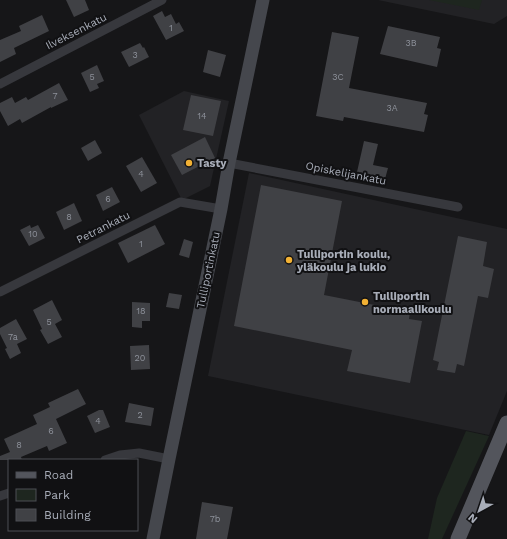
<svg xmlns="http://www.w3.org/2000/svg" width="507" height="539" viewBox="0 0 507 539" font-family="'Work Sans',sans-serif">
  <style>
    .built { fill: #222225 }
    .green { fill: #1e261f }
    .building { fill: #404145 }
    .lines { fill: none; stroke-linecap: round; stroke-linejoin: round }
    .street { stroke: #37383d; stroke-width: 9 }
    .secondary { stroke: #45474d; stroke-width: 13 }
    .primary { stroke: #53555c; stroke-width: 15 }
    .poi-dot { fill: #f2b134; stroke: #111113; stroke-width: 1.5 }
    .labels { text-anchor: middle; stroke-width: 4; stroke-linejoin: round; paint-order: stroke }
    .number-label { font-size: 9px; fill: #8e929b }
    .street-label { font-size: 11px; fill: #a8adb8; stroke: #111113 }
    .poi-label { font-size: 11px; font-weight: bold; fill: #a8adb8; stroke: #111113; text-anchor: start }
  </style>
  <rect width="100%" height="100%" fill="#161618"/>
  <g class="built">
    <path d="M 378,0 L 507,0 L 507,16 L 494,24 Z"/>
    <path d="M 184,91 L 229,101 L 210,186 L 182,200 L 139,115 Z"/>
    <path d="M 249,173 L 507,229 L 507,391 L 489,435 L 208,376 Z"/>
  </g>
  <g class="green">
    <path d="M 429,0 L 482,0 L 479,10 Z"/>
    <path d="M 466,431 L 489,436 L 442,539 L 428,539 L 437,498 Z"/>
  </g>
  <g class="building">
    <path d="M 66,0 L 85,0 L 89,10 L 74,17 Z"/>
    <path d="M 162,11 L 165,17 L 171,14 L 176,24 L 179,22 L 184,31 L 166,40 L 153,16 Z"/>
    <path d="M 42,15 L 49,31 L 14,48 L 16,54 L 0,62 L 0,40 L 21,31 L 19,26 Z"/>
    <path d="M 388,26 L 440,37 L 437,48 L 441,49 L 437,67 L 380,54 Z"/>
    <path d="M 332,32 L 359,37 L 349,88 L 427,103 L 424,114 L 428,115 L 424,132 L 344,117 L 343,121 L 316,116 Z"/>
    <path d="M 140,43 L 143,48 L 144,47 L 149,57 L 129,67 L 121,52 Z"/>
    <path d="M 208,50 L 226,55 L 220,77 L 203,72 Z"/>
    <path d="M 97,65 L 104,81 L 97,84 L 99,88 L 90,92 L 81,73 Z"/>
    <path d="M 59,83 L 68,100 L 51,108 L 51,107 L 22,123 L 20,119 L 8,126 L 0,111 L 0,103 L 12,97 L 15,103 L 26,97 L 28,100 Z"/>
    <path d="M 191,95 L 221,101 L 213,136 L 183,130 Z"/>
    <path d="M 205,137 L 215,158 L 182,175 L 171,155 Z"/>
    <path d="M 95,140 L 102,153 L 88,161 L 81,148 Z"/>
    <path d="M 364,141 L 378,144 L 373,165 L 388,168 L 385,179 L 357,172 Z"/>
    <path d="M 142,157 L 157,183 L 141,192 L 126,166 Z"/>
    <path d="M 261,185 L 342,201 L 324,295 L 410,312 L 409,319 L 422,321 L 410,383 L 347,371 L 352,350 L 234,326 Z"/>
    <path d="M 112,187 L 120,202 L 103,211 L 96,195 Z"/>
    <path d="M 74,203 L 82,221 L 64,230 L 56,212 Z"/>
    <path d="M 30,225 L 31,228 L 38,225 L 45,238 L 29,246 L 20,230 Z"/>
    <path d="M 155,225 L 165,244 L 128,263 L 118,243 Z"/>
    <path d="M 458,236 L 487,242 L 483,266 L 494,269 L 488,298 L 478,296 L 464,366 L 457,364 L 455,373 L 437,370 L 439,362 L 433,360 Z"/>
    <path d="M 184,239 L 193,242 L 189,258 L 179,255 Z"/>
    <path d="M 169,293 L 182,295 L 179,309 L 166,307 Z"/>
    <path d="M 52,300 L 62,320 L 55,324 L 62,337 L 48,344 L 40,330 L 42,329 L 33,310 Z"/>
    <path d="M 132,302 L 150,303 L 150,321 L 142,321 L 142,328 L 132,327 Z"/>
    <path d="M 16,319 L 27,339 L 17,344 L 21,353 L 10,359 L 5,349 L 7,348 L 0,334 L 0,328 Z"/>
    <path d="M 149,345 L 150,369 L 131,370 L 130,346 Z"/>
    <path d="M 78,389 L 86,404 L 56,419 L 67,443 L 49,451 L 47,446 L 21,457 L 22,460 L 0,460 L 0,456 L 10,452 L 4,439 L 37,424 L 33,415 L 50,407 L 48,403 Z"/>
    <path d="M 129,403 L 154,408 L 151,426 L 125,422 Z"/>
    <path d="M 99,410 L 103,410 L 110,427 L 95,433 L 87,416 Z"/>
    <path d="M 202,502 L 233,507 L 227,539 L 196,539 Z"/>
  </g>
  <g class="lines">
    <g class="street">
      <path d="M 0,84 L 162,0"/>
      <path d="M 229,163 L 458,207"/>
      <path d="M 0,292 L 180,202 L 221,209"/>
      <path d="M 105,460 L 120,455 L 139,453 L 169,459"/>
      <path d="M 0,496 L 9,493"/>
    </g>
    <path class="secondary" d="M 153,539 L 169,459 L 221,209 L 229,163 L 263,0"/>
    <path class="primary" d="M 458,539 L 507,423"/>
  </g>
  <g class="poi-dot">
    <circle cx="189" cy="163" r="4"/>
    <circle cx="289" cy="260" r="4"/>
    <circle cx="365" cy="302" r="4"/>
  </g>
  <g class="labels">
    <g class="number-label">
      <text x="171" y="31">1</text>
      <text x="411" y="46">3B</text>
      <text x="135" y="58">3</text>
      <text x="92" y="80">5</text>
      <text x="338" y="80">3C</text>
      <text x="55" y="99">7</text>
      <text x="392" y="111">3A</text>
      <text x="202" y="119">14</text>
      <text x="141" y="177">4</text>
      <text x="108" y="202">6</text>
      <text x="69" y="220">8</text>
      <text x="33" y="237">10</text>
      <text x="141" y="247">1</text>
      <text x="141" y="314">18</text>
      <text x="49" y="325">5</text>
      <text x="13" y="340">7a</text>
      <text x="140" y="361">20</text>
      <text x="140" y="418">2</text>
      <text x="98" y="424">4</text>
      <text x="51" y="434">6</text>
      <text x="19" y="448">8</text>
      <text x="215" y="522">7b</text>
    </g>
    <g class="street-label">
      <text transform="translate(76 31) rotate(-27)" y="4">Ilveksenkatu</text>
      <text transform="translate(346 173) rotate(11)" y="4">Opiskelijankatu</text>
      <text transform="translate(103 227) rotate(-27)" y="4">Petrankatu</text>
      <text transform="translate(208 270) rotate(-78)" y="4">Tulliportinkatu</text>
    </g>
    <g class="poi-label">
      <text x="197" y="167">Tasty</text>
      <text x="297" y="258">Tulliportin koulu,<tspan x="297" dy="13">yläkoulu ja lukio</tspan></text>
      <text x="373" y="300">Tulliportin<tspan x="373" dy="13">normaalikoulu</tspan></text>
    </g>
  </g>
  <rect x="8" y="459" width="130" height="72" fill="#111113" stroke="#4d4f55"/>
  <rect x="16" y="472" width="20" height="6" fill="#53555c" stroke="#4d4f55"/>
  <text x="44" y="479" font-size="12" fill="#a8adb8">Road</text>
  <rect x="16" y="489" width="20" height="12" fill="#1e261f" stroke="#4d4f55"/>
  <text x="44" y="499" font-size="12" fill="#a8adb8">Park</text>
  <rect x="16" y="509" width="20" height="12" fill="#404145" stroke="#4d4f55"/>
  <text x="44" y="519" font-size="12" fill="#a8adb8">Building</text>
  <g transform="translate(479 511) rotate(220)" stroke="#111113" stroke-width="3" paint-order="stroke">
  <path d="M0-3L7 15L0 10L-7 15Z" fill="#a8adb8"/>
  <text y="-6" font-size="11" font-weight="bold" text-anchor="middle" fill="#a8adb8">N</text>
  </g>
</svg>
